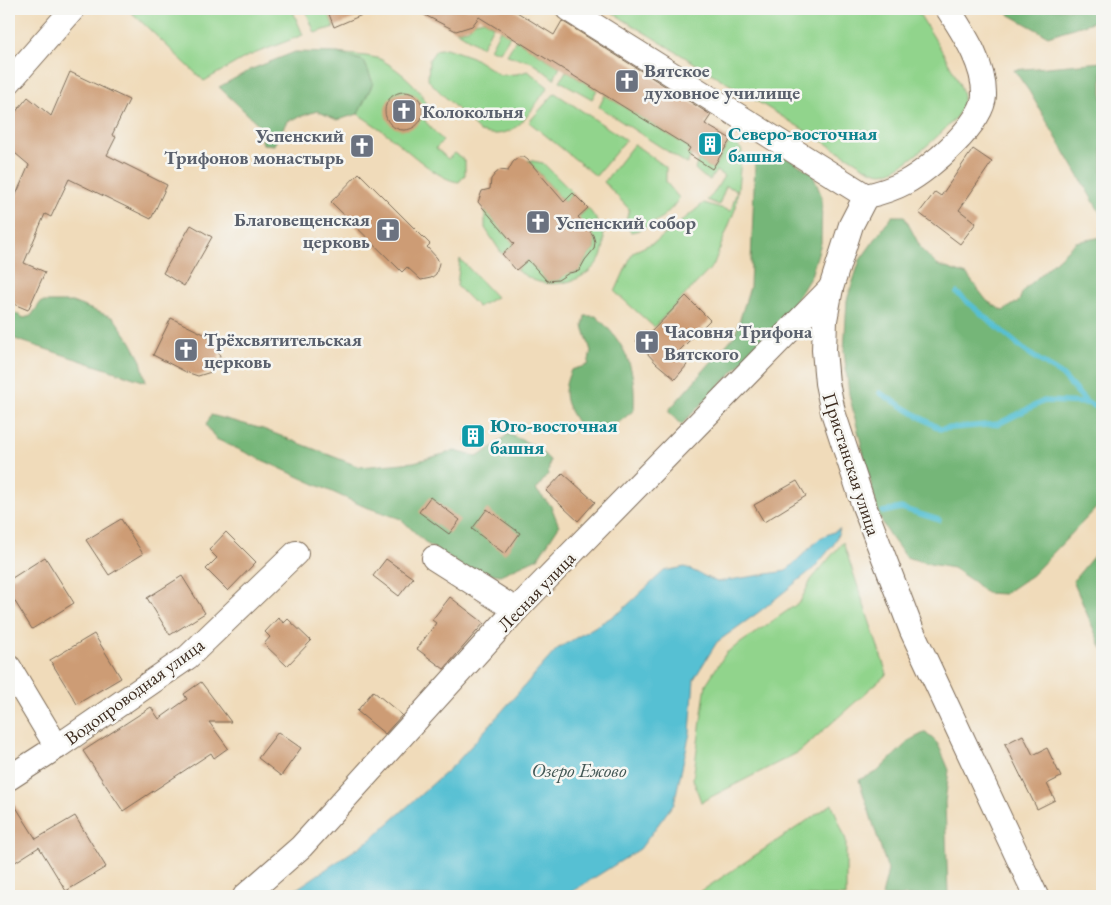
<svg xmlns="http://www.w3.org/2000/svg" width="1111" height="905" viewBox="0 0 1111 905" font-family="'EB Garamond',serif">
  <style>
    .green { fill: #91d48c; stroke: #667f55 }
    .forest { fill: #74b678; stroke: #58704b }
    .water { fill: #57c0d3; stroke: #497578 }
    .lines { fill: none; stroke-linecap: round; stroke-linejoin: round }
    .stream { stroke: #57c0d3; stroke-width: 5.5 }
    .building { fill: #cd9c75 }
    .minor-casing { stroke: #7a6855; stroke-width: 26 }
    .minor { stroke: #fff; stroke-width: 24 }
    .labels { text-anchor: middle; stroke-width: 5; stroke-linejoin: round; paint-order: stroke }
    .worship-label { font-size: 19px; font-weight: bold; fill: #5b616d; stroke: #f6f6f2; text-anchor: start }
    .culture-label { font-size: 19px; font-weight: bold; fill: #0d838f; stroke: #f6f6f2; text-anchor: start }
    .street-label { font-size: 19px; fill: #3b2a1e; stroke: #f6f6f2 }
    .water-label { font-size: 20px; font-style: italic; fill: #435754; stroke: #f6f6f2 }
  </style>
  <rect width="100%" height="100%" fill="#f6f6f2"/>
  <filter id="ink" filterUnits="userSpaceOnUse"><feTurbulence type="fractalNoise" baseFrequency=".02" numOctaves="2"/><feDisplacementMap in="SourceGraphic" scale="10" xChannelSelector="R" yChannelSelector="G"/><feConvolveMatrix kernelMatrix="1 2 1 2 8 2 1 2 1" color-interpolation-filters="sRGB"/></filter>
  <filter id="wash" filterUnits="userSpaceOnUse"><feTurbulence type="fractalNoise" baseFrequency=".0096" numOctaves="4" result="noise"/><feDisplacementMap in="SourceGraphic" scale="20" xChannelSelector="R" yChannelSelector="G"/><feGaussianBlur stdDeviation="1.12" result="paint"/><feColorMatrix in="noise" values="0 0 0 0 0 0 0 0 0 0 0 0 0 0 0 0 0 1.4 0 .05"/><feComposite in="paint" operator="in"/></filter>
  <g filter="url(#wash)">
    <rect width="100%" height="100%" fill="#f0dbba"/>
    <g class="green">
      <path d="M 128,9 L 292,9 L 303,35 L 246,57 L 204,81 Z"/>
      <path d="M 305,9 L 327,9 L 334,27 L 315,33 Z"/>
      <path d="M 606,9 L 916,9 C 926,25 963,82 963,96 C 964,103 960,112 956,117 C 945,131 904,168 888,172 C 879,175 871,170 863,166 Z"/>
      <path d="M 484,20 L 493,26 L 482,47 L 456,31 L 468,29 L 475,22 Z"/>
      <path d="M 500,30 L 510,36 L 500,52 L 490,49 Z"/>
      <path d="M 516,40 L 560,67 L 554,79 L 532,62 L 507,55 Z"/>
      <path d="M 446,48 L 472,57 L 500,75 L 517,74 L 528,71 L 548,87 C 528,114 517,142 480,132 L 428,80 L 429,60 L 436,50 Z"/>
      <path d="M 337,53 C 350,55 364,55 377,58 C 382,59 386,63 390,65 C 407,77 434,98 425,121 L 443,141 L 436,148 L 448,159 L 455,153 L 465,161 L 465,175 L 459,182 C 439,181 405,148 387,134 C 378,127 368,121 358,114 L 373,83 L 364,61 Z"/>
      <path d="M 566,71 L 597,90 L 592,99 L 560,81 Z"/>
      <path d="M 555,93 L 626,140 L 596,176 L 529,122 Z"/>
      <path d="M 605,95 L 690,148 L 687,153 L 691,155 L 687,164 L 599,107 Z"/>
      <path d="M 731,139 L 742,150 L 736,207 L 713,266 L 654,327 L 615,292 L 633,252 L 657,241 L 704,203 L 731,211 L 737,190 L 726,186 L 719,205 L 707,200 L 713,194 L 724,176 L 716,171 L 710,180 L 704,177 L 695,169 L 698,160 L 713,169 Z"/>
      <path d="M 634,144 L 666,167 L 666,182 L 679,198 C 670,214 649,229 631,232 L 625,225 L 629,209 L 604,182 Z"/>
      <path d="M 528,160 L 543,163 L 573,193 L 564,202 Z"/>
      <path d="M 588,208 C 595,218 603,226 604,239 C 606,274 562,292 533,280 C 527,277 522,273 516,270 L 528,260 L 547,281 L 558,280 L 562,278 L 564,272 L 573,273 L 579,271 L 585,260 L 594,249 L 595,242 L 593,235 L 578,218 Z"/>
      <path d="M 485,210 L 514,244 L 502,254 L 485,228 Z"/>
      <path d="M 460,259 L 496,297 L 478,307 L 457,286 Z"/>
      <path d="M 843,542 L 887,674 L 799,752 L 701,802 L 693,779 L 706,684 L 726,653 L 800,602 L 811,580 Z"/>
      <path d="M 832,804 L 846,840 L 846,896 L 694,896 Z"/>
    </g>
    <g class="forest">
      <path d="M 1010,9 L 1102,9 L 1102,19 L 1048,36 L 1008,14 Z"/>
      <path d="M 295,52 L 337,53 L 364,61 L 373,83 L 358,114 L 337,120 L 317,111 L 287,121 L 274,145 L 263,144 L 257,123 L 219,87 L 252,69 Z"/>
      <path d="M 1102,62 L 1102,216 L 1029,91 L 1014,70 Z"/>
      <path d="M 779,153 L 812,173 L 822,197 L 821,243 L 811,276 L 784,320 L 681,425 L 668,411 L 735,335 L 750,287 L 755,163 Z"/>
      <path d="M 892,216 L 904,216 L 922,250 L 937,265 L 967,275 L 987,301 L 1003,311 L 1019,301 L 1023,291 L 1076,242 L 1102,237 L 1102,502 L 1032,575 L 1004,594 L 986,593 L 974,582 L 953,568 L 930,564 L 906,557 L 888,533 L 879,516 L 849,394 L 844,351 L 847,300 L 860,260 Z"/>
      <path d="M 41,302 L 72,302 L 114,318 L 131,342 L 141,361 L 146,382 L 9,337 L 9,310 L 24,318 L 31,316 Z"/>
      <path d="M 585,316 L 596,316 C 627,345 636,368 634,410 C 610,430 609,432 578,424 C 564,403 561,393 571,370 L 588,365 L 591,351 L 583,326 Z"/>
      <path d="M 211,415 L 263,429 L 360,467 L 414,462 L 455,451 L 477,457 L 494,446 L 508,434 L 535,446 L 550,460 L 548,474 L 536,490 L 551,506 L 559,526 L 538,558 L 500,575 L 468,570 L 427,544 L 401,519 L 363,506 L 216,439 L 206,425 Z"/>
      <path d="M 1102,546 L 1102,649 L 1073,581 Z"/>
      <path d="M 926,732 L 938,744 L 949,770 L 945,802 L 948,896 L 882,896 L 888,870 L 859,780 L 877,772 L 910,740 Z"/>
    </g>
    <path class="water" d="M 840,529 L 834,544 L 814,568 L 759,612 L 717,642 L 694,679 L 690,733 L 674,803 L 640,849 L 565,896 L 289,896 L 292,892 L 371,839 L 456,763 L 557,649 L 620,612 L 664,571 L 685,567 L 717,582 L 786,571 L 820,538 Z"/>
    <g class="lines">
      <g class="stream">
        <path d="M 957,293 L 1024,350 L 1062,375 L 1087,403"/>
        <path d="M 880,393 L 940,429 L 998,424 L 1044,401 L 1087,403 L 1102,409"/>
        <path d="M 883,512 L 901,508 L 939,520"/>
      </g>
    </g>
    <g id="blocks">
      <g class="building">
        <path d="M 327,9 L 376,9 L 334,27 Z"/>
        <path d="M 413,9 L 512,9 L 554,35 L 562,21 L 711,115 L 705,124 L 731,139 L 712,169 L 687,153 L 690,148 L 479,17 L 472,26 L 456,31 Z"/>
        <path d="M 70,72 L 129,100 L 112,135 L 116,137 L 107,155 L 167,185 L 151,219 L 69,179 L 51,217 L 45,214 L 24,263 L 45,272 L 28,310 L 9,302 L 9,211 L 29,165 L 9,148 L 9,120 L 28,97 L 51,116 Z"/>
        <circle cx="404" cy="111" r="19"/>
        <path d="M 973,149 L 992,162 L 959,210 L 976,223 L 960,244 L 919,213 L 935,192 L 941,196 Z"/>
        <path d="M 519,157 L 524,157 L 528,160 L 564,202 L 573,193 L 588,208 L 578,217 L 593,235 L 595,242 L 594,249 L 585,260 L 579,271 L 569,273 L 558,280 L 547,281 L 528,260 L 516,270 L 502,254 L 514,244 L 478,202 L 482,191 L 490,189 L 491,179 L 495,174 L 500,170 L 508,171 L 513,162 Z"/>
        <path d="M 359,173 L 430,244 L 427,247 L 437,258 L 439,263 L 436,274 L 431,278 L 421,280 L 407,267 L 402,272 L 331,202 Z"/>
        <path d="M 191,225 L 212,237 L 184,286 L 163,273 Z"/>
        <path d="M 686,296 L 710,320 L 675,355 L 687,365 L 675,379 L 656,363 L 636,341 L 646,331 L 649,334 Z"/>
        <path d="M 171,318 L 206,335 L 216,345 L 220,356 L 211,372 L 198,376 L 186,372 L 153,355 Z"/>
        <path d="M 468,426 L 483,430 L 479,445 L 464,441 Z"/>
        <path d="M 563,473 L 595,502 L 578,521 L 546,491 Z"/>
        <path d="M 797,481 L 806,496 L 764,522 L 754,505 Z"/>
        <path d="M 430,497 L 460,520 L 449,534 L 419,512 Z"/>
        <path d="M 487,509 L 520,533 L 505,554 L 472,529 Z"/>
        <path d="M 121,519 L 143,554 L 109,575 L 86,540 Z"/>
        <path d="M 226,532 L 256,562 L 228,591 L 206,569 L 217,558 L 209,550 Z"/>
        <path d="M 45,557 L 74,603 L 32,629 L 9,592 L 9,580 Z"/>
        <path d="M 386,559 L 413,578 L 399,596 L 373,576 Z"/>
        <path d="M 182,576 L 205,613 L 170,635 L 147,598 Z"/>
        <path d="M 450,597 L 484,623 L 444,669 L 417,649 L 436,623 L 432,620 Z"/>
        <path d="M 278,618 L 284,623 L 288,619 L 311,641 L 287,666 L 264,644 L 270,637 L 265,632 Z"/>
        <path d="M 94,634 L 121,678 L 77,704 L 50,660 Z"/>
        <path d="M 201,682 L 231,722 L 209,722 L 228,748 L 214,758 L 211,753 L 123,811 L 83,751 L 151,707 L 159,719 L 187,699 L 184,694 Z"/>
        <path d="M 373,691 L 402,715 L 385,734 L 357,711 Z"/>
        <path d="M 278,732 L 301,748 L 281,776 L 258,758 Z"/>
        <path d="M 1023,735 L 1033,755 L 1047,748 L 1061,777 L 1047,784 L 1055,800 L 1037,809 L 1005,744 Z"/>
        <path d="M 9,796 L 36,839 L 75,816 L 106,867 L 66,891 L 39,847 L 9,866 Z"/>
      </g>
    </g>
  </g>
  <g filter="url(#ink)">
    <use href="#blocks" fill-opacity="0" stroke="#7a6855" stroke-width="1"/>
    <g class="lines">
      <defs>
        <g id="minor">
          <path d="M 568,9 L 866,196"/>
          <path d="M 948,9 C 964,34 985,65 984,96 C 983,123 929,170 906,182 C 893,189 880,193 866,196 L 851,225 L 831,288 L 825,320 L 824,350 L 827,383 L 833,412 L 864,506 L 912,631 L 1036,896"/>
          <path d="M 9,82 L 73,9"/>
          <path d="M 434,558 L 516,610"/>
          <path d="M 9,667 L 57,747"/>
          <path d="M 9,778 L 57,747 L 188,657 L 296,553"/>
          <path d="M 245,896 L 301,847 L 516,610 L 831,288"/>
        </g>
      </defs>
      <use href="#minor" class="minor-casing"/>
      <use href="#minor" class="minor"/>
    </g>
  </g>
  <defs>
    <symbol id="church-square" viewBox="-11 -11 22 22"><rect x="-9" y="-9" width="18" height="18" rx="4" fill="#6b7280" stroke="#f6f6f2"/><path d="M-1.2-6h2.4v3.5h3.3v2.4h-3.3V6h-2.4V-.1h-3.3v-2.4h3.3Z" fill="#fff"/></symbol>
    <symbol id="building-square" viewBox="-11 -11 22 22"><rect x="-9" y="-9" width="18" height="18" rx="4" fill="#0f9aa8" stroke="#f6f6f2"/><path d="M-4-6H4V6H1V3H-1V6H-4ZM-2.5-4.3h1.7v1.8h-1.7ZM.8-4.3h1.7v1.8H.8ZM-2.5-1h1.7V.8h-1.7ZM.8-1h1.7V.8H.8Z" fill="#fff"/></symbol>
  </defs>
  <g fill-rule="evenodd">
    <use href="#church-square" x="613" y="67" width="28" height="28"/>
    <use href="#church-square" x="390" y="97" width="28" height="28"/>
    <use href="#building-square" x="696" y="130" width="28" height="28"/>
    <use href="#church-square" x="348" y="132" width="28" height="28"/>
    <use href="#church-square" x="524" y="208" width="28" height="28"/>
    <use href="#church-square" x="374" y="216" width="28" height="28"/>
    <use href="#church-square" x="633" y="328" width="28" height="28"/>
    <use href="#church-square" x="172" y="336" width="28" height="28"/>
    <use href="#building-square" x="459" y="422" width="28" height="28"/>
  </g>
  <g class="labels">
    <g class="worship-label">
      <text x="644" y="77">Вятское<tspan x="644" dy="22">духовное училище</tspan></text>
      <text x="422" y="118">Колокольня</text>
      <text x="344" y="142" text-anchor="end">Успенский<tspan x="344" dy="22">Трифонов монастырь</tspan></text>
      <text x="370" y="226" text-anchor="end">Благовещенская<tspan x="370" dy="22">церковь</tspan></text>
      <text x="556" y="229">Успенский собор</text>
      <text x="664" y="338">Часовня Трифона<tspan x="664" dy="22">Вятского</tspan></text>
      <text x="204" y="346">Трёхсвятительская<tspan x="204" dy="22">церковь</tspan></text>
    </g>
    <g class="culture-label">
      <text x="728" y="140">Северо-восточная<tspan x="728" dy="22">башня</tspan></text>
      <text x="490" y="432">Юго-восточная<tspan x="490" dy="22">башня</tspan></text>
    </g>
    <g class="street-label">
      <text transform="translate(852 464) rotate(72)" y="7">Пристанская улица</text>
      <text transform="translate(536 591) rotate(-46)" y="7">Лесная улица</text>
      <text transform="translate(134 691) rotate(-36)" y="7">Водопроводная улица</text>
    </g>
    <g class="water-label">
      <text x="579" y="777">Озеро Ежово</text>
    </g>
  </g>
  <rect width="1111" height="905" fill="none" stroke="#f6f6f2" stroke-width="30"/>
</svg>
